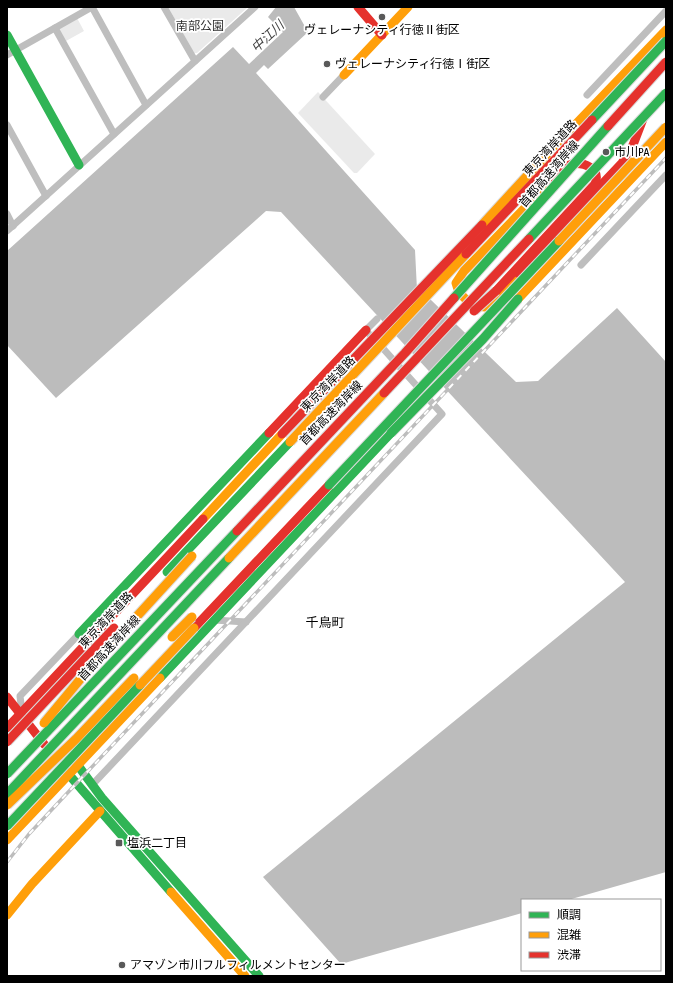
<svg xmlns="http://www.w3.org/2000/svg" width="673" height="983" viewBox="0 0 673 983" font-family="'Asap Condensed','Noto Sans JP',sans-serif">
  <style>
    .green { fill: #eaeaea }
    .water { fill: #bcbcbc }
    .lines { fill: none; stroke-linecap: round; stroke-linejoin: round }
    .street { stroke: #bebebe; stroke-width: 7 }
    .fast { stroke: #30b455; stroke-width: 9 }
    .slow { stroke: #ff9f0a; stroke-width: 9 }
    .jam { stroke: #e5322d; stroke-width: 9 }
    .rail-casing { stroke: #bdbdbd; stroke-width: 3.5 }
    .rail { stroke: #fff; stroke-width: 2; stroke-dasharray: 6; stroke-linecap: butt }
    .fast-bridge-casing { stroke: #dbdbdb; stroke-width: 11; stroke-linecap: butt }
    .slow-bridge-casing { stroke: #dbdbdb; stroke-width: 11; stroke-linecap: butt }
    .jam-bridge-casing { stroke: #dbdbdb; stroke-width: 11; stroke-linecap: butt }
    .fast-bridge { stroke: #30b455; stroke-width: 9 }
    .slow-bridge { stroke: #ff9f0a; stroke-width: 9 }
    .jam-bridge { stroke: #e5322d; stroke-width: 9 }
    .poi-dot { fill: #595959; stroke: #fff; stroke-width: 1.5 }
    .labels { text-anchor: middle; stroke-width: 3.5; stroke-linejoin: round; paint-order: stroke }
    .park-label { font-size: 12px; fill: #303030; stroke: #fff }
    .poi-label { font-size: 12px; fill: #000; stroke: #fff; text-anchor: start }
    .street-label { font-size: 12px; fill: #000; stroke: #fff }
    .water-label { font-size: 13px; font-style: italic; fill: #414141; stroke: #fff }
    .neighbourhood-label { font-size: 13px; fill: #000; stroke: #fff }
  </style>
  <rect width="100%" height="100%" fill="#fff"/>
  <g class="green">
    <path d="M 168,7 L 248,7 L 197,53 L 194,53 Z"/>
    <path d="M 77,18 L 84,31 L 66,41 L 59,30 L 60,27 Z"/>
    <path d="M 318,92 L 375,154 L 357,173 L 354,173 L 298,113 Z"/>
  </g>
  <path class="water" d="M 276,7 L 294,7 L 308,32 L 268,69 L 264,65 L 256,73 L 415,250 L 417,290 L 431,300 L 516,382 L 538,381 L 617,308 L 666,362 L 666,872 L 568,900 L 522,900 L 522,913 L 341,964 L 263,877 L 625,582 L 281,212 L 266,211 L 56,398 L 7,345 L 7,251 L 233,47 L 249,64 L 283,32 L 268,17 Z"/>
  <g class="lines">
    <g class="street">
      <path d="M 92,7 L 146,105"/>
      <path d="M 164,7 L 195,61"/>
      <path d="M 55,28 L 114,134"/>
      <path d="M 7,55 L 92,7"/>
      <path d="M 587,95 L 666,11"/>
      <path d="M 323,97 L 344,75"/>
      <path d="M 7,125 L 46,196"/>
      <path d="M 7,214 L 13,226"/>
      <path d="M 7,231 L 255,7"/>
      <path d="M 581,265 L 666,175"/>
      <path d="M 369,334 L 366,330 L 377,319"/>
      <path d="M 214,620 L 246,622"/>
      <path d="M 22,712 L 20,696 L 79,634"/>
      <path d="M 93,784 L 442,414 L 379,344"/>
    </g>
    <g class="fast">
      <path d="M 7,35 L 79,165"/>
      <path d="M 167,572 L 290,442"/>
      <path d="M 79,634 L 269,433"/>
      <path d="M 160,678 L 391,433"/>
      <path d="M 74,760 L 102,798 L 259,976"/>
      <path d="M 64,769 L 171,892"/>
    </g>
    <g class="slow">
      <path d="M 344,75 L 408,7"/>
      <path d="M 549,152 L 666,30"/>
      <path d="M 518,273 L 485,307 C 471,307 459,296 456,283 L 464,271 L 550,182"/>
      <path d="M 518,299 L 666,142"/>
      <path d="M 203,519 L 282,434"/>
      <path d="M 7,840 L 160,678"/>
      <path d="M 171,892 L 245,976"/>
      <path d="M 7,915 L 32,884 L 100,811"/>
    </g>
    <g class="jam">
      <path d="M 358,7 L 382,35"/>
      <path d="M 518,273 L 622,163 L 633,145 L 643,119"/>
      <path d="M 496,291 L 595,184 C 601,168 584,162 571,164 L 550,182"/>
      <path d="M 269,433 L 366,330"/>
      <path d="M 194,628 L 329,485"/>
      <path d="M 7,697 L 44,744"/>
      <path d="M 7,728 L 203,519"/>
    </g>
    <defs>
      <path id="rail" d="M 7,862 L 29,834 L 73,787 L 666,158"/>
    </defs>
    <use href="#rail" class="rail-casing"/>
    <use href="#rail" class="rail"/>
    <defs>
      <g id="fast-bridge">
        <path d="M 592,120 L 666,41"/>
        <path d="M 529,239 L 666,93"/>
        <path d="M 454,298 L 608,126"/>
        <path d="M 391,433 L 483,339 L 518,299"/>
        <path d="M 329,485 L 559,241"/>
        <path d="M 7,774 L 237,531"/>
        <path d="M 7,794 L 229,558"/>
        <path d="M 7,826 L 140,685"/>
      </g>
      <g id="slow-bridge">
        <path d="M 482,225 L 549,152"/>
        <path d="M 559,241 L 666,127"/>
        <path d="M 290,442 L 466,254"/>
        <path d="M 229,558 L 384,393"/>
        <path d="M 172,637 L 192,617"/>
        <path d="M 140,685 L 194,628"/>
        <path d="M 44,723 L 87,671 L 192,556"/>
        <path d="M 7,805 L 76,739 L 134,678"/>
      </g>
      <g id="jam-bridge">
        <path d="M 608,126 L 666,62"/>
        <path d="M 466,254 L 592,120"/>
        <path d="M 474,311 L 496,291"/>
        <path d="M 384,393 L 529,239"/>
        <path d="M 282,434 L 482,225"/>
        <path d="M 237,531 L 405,353 L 454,298"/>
        <path d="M 7,742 L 114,628"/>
      </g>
    </defs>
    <use href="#fast-bridge" class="fast-bridge-casing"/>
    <use href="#slow-bridge" class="slow-bridge-casing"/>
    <use href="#jam-bridge" class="jam-bridge-casing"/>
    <use href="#fast-bridge" class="fast-bridge"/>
    <use href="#slow-bridge" class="slow-bridge"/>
    <use href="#jam-bridge" class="jam-bridge"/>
  </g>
  <g class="poi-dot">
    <circle cx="382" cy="17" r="4"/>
    <circle cx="327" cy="64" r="4"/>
    <circle cx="606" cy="152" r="4"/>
    <rect x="115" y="839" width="8" height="8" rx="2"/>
    <circle cx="122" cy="965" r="4"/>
  </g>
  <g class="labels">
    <g class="park-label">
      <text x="200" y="30">南部公園</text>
    </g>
    <g class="poi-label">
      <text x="382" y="34" text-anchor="middle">ヴェレーナシティ行徳Ⅱ街区</text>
      <text x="335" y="68">ヴェレーナシティ行徳Ⅰ街区</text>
      <text x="614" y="156">市川PA</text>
      <text x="127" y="847">塩浜二丁目</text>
      <text x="130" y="969">アマゾン市川フルフィルメントセンター</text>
    </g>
    <g class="street-label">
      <text transform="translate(550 148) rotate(-47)" y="4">東京湾岸道路</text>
      <text transform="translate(549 174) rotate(-49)" y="4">首都高速湾岸線</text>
      <text transform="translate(328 384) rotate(-46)" y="4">東京湾岸道路</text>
      <text transform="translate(331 413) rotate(-46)" y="4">首都高速湾岸線</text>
      <text transform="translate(106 620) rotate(-47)" y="4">東京湾岸道路</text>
      <text transform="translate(109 648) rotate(-47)" y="4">首都高速湾岸線</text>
    </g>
    <g class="water-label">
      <text transform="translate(267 36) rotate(-43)" y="5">中江川</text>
    </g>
    <g class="neighbourhood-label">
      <text x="325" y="627">千鳥町</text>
    </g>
  </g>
  <rect width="673" height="983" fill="none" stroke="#000000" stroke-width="16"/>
  <rect x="521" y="899" width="140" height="72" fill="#ffffff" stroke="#999999"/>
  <rect x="529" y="912" width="20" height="6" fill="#30b455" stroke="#999999"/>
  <text x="557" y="919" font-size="12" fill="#000000">順調</text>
  <rect x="529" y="932" width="20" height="6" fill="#ff9f0a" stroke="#999999"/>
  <text x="557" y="939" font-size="12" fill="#000000">混雑</text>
  <rect x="529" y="952" width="20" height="6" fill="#e5322d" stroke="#999999"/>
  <text x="557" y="959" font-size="12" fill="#000000">渋滞</text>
</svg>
